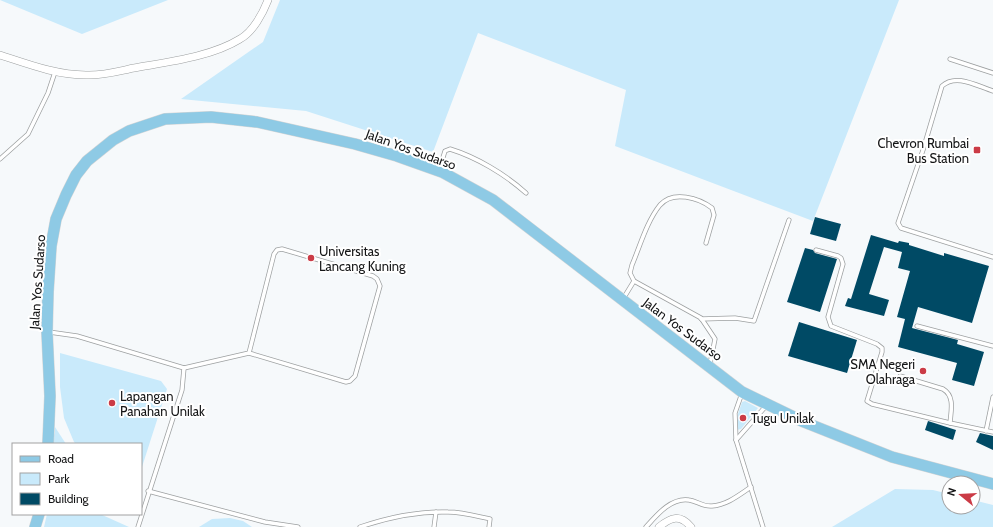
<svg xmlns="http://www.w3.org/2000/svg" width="993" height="527" viewBox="0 0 993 527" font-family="Cabin,sans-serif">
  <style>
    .green { fill: #c9eafb }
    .building { fill: #004a65 }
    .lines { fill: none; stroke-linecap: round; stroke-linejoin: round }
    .lane-casing { stroke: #9da0a1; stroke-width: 5 }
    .street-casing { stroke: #9da0a1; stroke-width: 8 }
    .primary-casing { stroke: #d5d5d5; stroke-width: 12 }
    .lane { stroke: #fff; stroke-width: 3.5 }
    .street { stroke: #fff; stroke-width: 7 }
    .primary { stroke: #8ecae5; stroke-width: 11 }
    .poi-dot { fill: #cb3b46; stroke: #fff; stroke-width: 1.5 }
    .labels { text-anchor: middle; stroke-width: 4; stroke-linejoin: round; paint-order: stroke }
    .poi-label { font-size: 13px; fill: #141516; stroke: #fff; text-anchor: start }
    .street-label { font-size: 13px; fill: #141516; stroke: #fff }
  </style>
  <rect width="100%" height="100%" fill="#f6f9fb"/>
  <g class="green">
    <path d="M 0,0 L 168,0 L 82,34 Z"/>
    <path d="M 280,0 L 899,0 L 813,221 L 615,146 L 626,90 L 478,33 L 433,152 L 306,111 L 181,99 L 263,42 Z"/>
    <path d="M 60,353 L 161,381 L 167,389 L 141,470 L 141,444 L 76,444 L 74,442 L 64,418 L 60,387 Z"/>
    <path d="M 745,401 L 758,408 L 741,429 L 737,430 L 738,414 L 742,402 Z"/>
    <path d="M 55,427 L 66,444 L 53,444 Z"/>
    <path d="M 895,489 L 933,490 L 949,494 L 949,507 L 973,507 L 973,500 L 993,505 L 993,527 L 832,527 Z"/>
    <path d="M 47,514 L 100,514 L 129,527 L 44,527 Z"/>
    <path d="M 230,518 L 243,521 L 252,527 L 199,527 L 212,519 Z"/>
  </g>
  <g class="building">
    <path d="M 815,217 L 841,224 L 836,241 L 810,234 Z"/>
    <path d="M 871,235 L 898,243 L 899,241 L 909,243 L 909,245 L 944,256 L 944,253 L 989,266 L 972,323 L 918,307 L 912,328 L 958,340 L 957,344 L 984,352 L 974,386 L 952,380 L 957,363 L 898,347 L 905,319 L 897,317 L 910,271 L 898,268 L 902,252 L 884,247 L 869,294 L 889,300 L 884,316 L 845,306 L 848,298 L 851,299 Z"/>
    <path d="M 805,248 L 813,250 L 815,253 L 837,259 L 820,312 L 787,302 Z"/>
    <path d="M 799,322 L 857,340 L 847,373 L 788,356 Z"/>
    <path d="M 928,421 L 956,430 L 953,440 L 925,430 Z"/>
    <path d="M 980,433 L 993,436 L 993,450 L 976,442 Z"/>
  </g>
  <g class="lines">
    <defs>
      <g id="lane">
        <path d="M 950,59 L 993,73"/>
        <path d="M 993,91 C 977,86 956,73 942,86 L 923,150 L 898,223 L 901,228 L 993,257"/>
        <path d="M 0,159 L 28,134 L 48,93 L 55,72"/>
        <path d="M 439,170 L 445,151 L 450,149 C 476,157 505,174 526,193"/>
        <path d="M 706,243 L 714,215 L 712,208 C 699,198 673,190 660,205 C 647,221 640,246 632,265 L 630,273 L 634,281 L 701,318 L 715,339 L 710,364"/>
        <path d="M 816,250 L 838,256 L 841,258 L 843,264 L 828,317 L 831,326 L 877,344 L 882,348 L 882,352 L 867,401 L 872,404 L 950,423"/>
        <path d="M 623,299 L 634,281"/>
        <path d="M 701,319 L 735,318 L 754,321 L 789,220"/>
        <path d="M 917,326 L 993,346"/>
        <path d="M 49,332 L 77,336 L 184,368 L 182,390 L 138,527"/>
        <path d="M 184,368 L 249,353 L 346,382 L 350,381 L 355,376 L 380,286 L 377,279 L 373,276 L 282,249 L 277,250 L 274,254 L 249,353"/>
        <path d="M 900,376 L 943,389 C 955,396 951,411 950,423 L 993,432"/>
        <path d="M 742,393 L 735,413 L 736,440 L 763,527"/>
        <path d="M 986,431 L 993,397"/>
        <path d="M 736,440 L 766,406"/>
        <path d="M 148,491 L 265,522 L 298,527"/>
        <path d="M 360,527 C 389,517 417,511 448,512 C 462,512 476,516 490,519 L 489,527"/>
        <path d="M 434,527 L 436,512"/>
        <path d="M 646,527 C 656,516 671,497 689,500 C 697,501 703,507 712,506 C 727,505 739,495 751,487"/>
      </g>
      <g id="street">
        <path d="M 0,55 C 28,64 56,75 86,75 C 102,76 119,71 134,68 C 167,62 211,57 240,39 C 253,32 263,13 268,0"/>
        <path d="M 659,527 C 671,517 680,514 691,527"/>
      </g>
      <g id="primary">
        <path d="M 48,444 L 50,396 L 47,332 L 48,292 L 51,246 L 56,219 L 66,195 L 76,175 L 87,161 L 113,140 L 129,131 L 165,119 L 211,117 L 257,122 L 355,144 L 397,156 L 442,172 L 493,200 L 742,392 L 804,422 L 892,457 L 993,484"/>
        <path d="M 35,527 L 39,514"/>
      </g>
    </defs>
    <use href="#lane" class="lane-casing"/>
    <use href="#street" class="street-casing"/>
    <use href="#primary" class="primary-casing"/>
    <use href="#lane" class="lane"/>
    <use href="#street" class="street"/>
    <use href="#primary" class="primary"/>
  </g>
  <g class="poi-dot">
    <rect x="973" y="146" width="8" height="8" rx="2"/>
    <circle cx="311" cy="258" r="4"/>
    <circle cx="923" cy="371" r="4"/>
    <circle cx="112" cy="403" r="4"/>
    <circle cx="743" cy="418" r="4"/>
  </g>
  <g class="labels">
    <g class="poi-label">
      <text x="969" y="148" text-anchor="end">Chevron Rumbai<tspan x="969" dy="15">Bus Station</tspan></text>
      <text x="319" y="256">Universitas<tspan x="319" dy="15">Lancang Kuning</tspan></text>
      <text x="915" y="369" text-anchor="end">SMA Negeri<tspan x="915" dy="15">Olahraga</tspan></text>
      <text x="120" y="401">Lapangan<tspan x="120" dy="15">Panahan Unilak</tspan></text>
      <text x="751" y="423">Tugu Unilak</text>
    </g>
    <g class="street-label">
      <text transform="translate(411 149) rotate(20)" y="5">Jalan Yos Sudarso</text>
      <text transform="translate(37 282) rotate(-86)" y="5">Jalan Yos Sudarso</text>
      <text transform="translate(683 329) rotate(37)" y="5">Jalan Yos Sudarso</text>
    </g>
  </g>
  <rect x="12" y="443" width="130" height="72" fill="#ffffff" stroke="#a1a1a2"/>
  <rect x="20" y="456" width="20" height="6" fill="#8ecae5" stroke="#a1a1a2"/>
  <text x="48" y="463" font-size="12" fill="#141516">Road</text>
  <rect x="20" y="473" width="20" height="12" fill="#c9eafb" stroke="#a1a1a2"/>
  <text x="48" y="483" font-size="12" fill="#141516">Park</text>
  <rect x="20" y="493" width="20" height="12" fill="#004a65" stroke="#a1a1a2"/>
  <text x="48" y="503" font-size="12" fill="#141516">Building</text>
  <g transform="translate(961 495) rotate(288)"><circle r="19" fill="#ffffff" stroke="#a1a1a2"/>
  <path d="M0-3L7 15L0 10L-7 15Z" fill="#cb3b46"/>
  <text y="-6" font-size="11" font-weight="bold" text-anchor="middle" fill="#141516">N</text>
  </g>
</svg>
